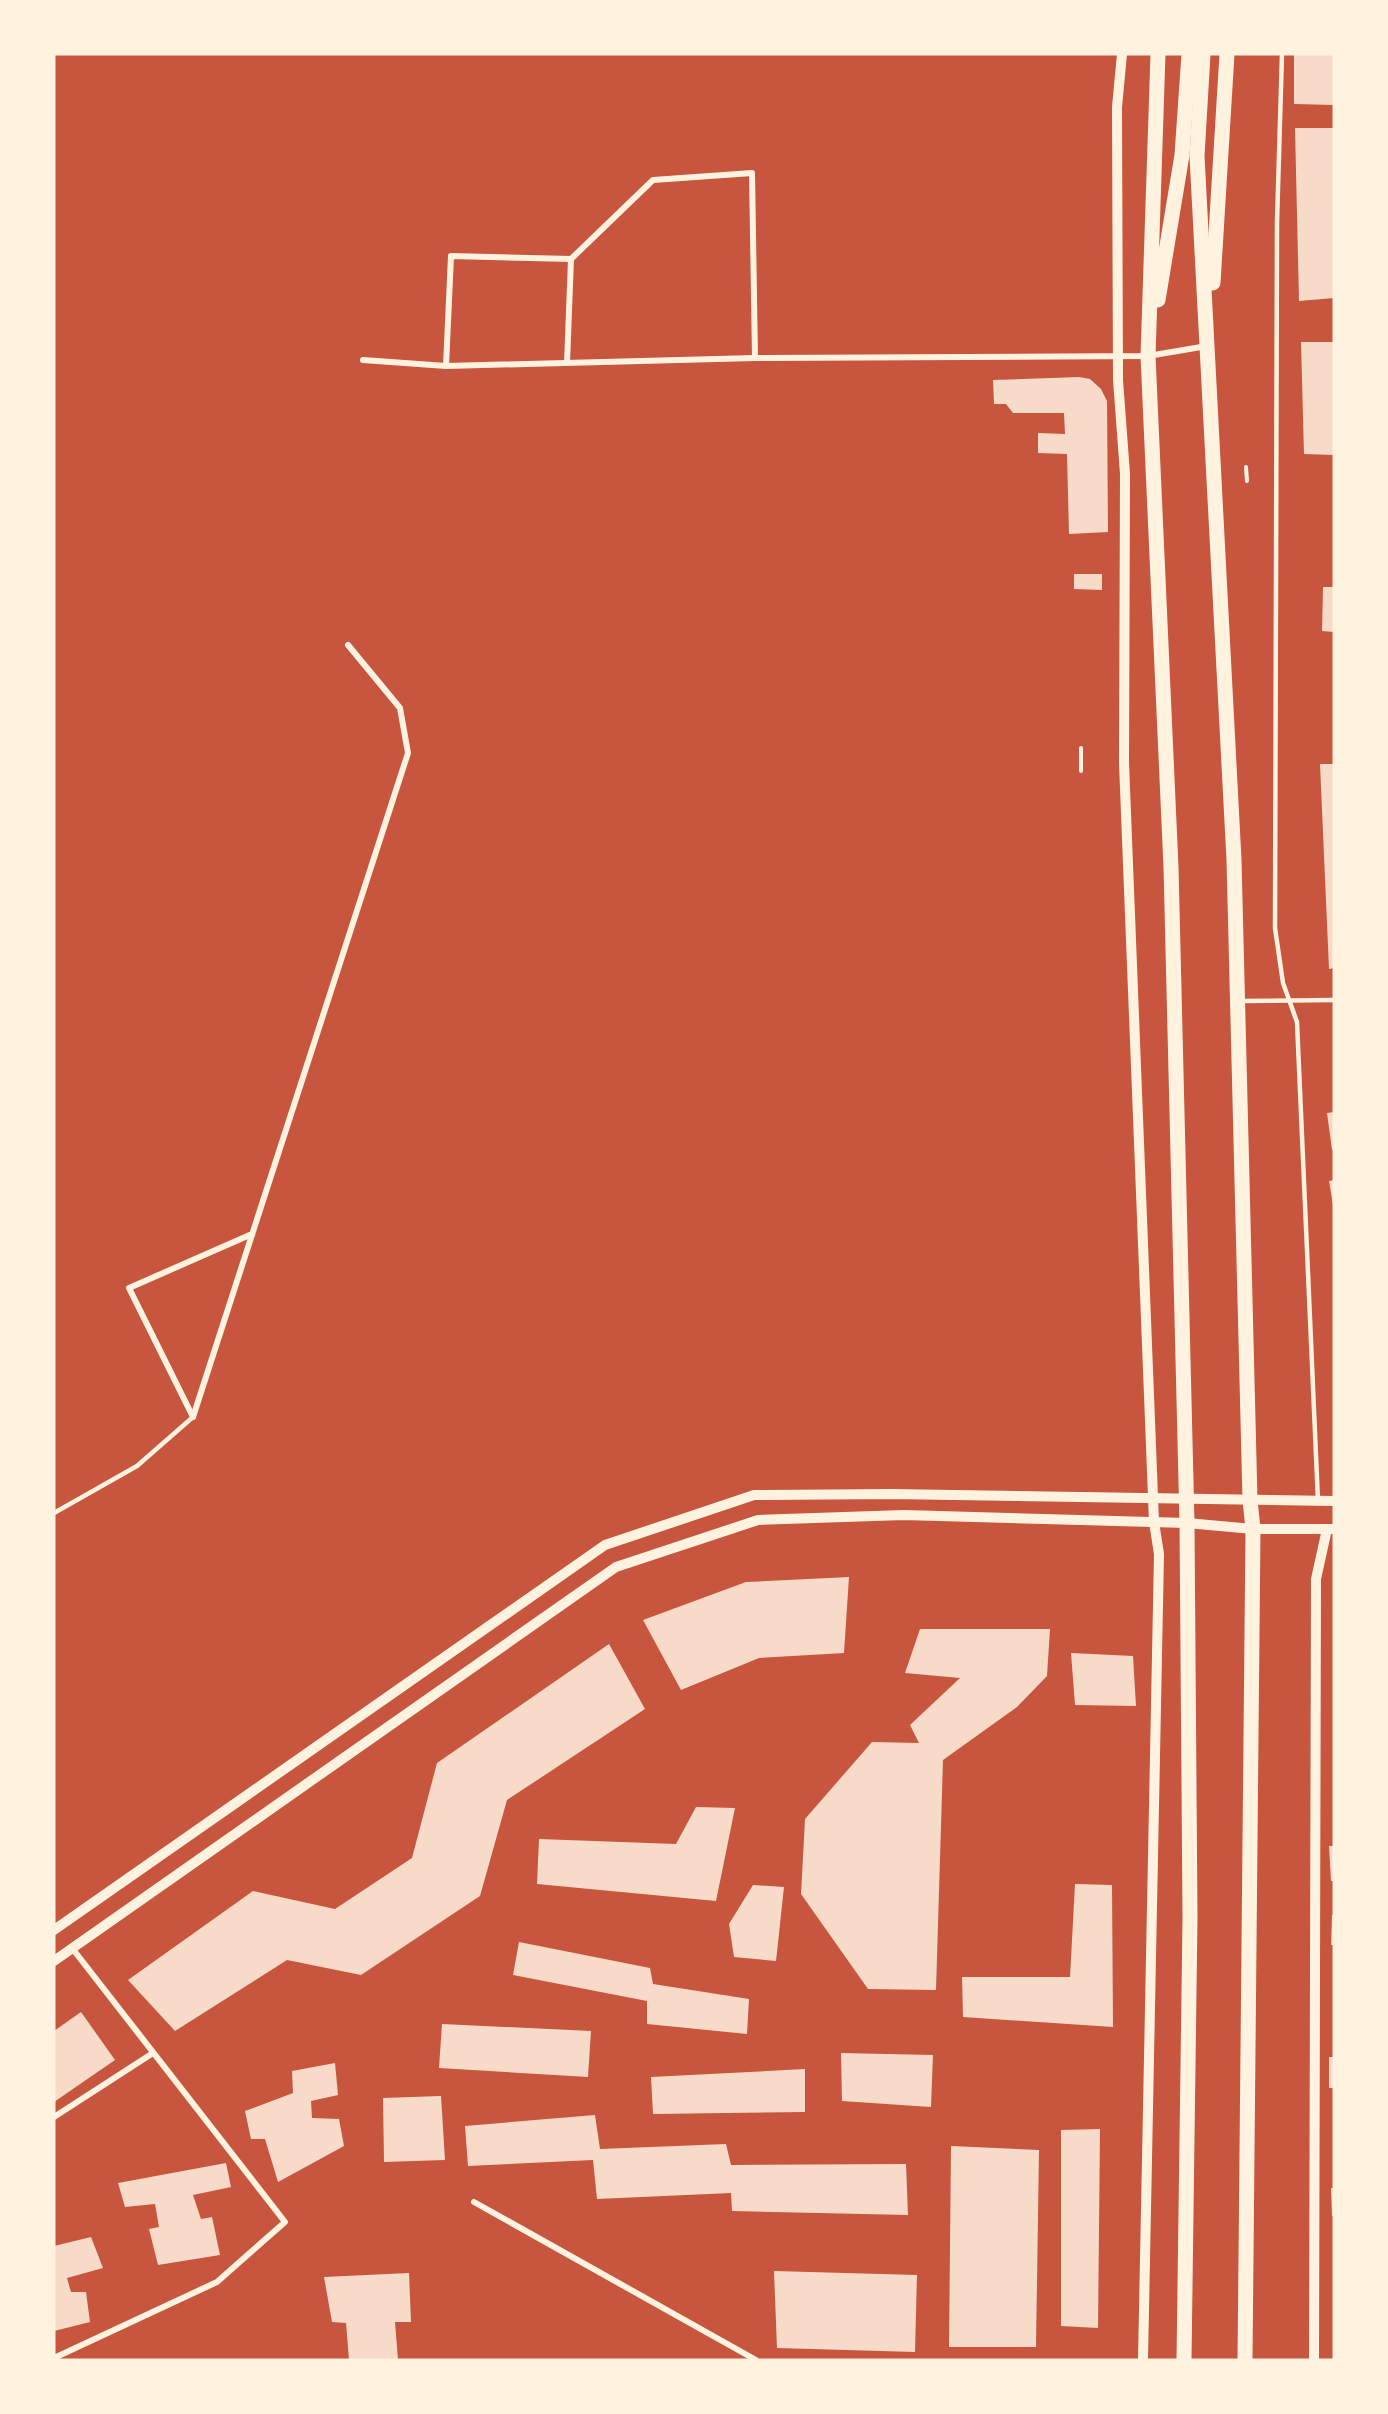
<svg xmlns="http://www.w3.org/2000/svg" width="1388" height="2414" viewBox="0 0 1388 2414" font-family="Commissioner,sans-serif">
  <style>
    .building { fill: #f7dbc8 }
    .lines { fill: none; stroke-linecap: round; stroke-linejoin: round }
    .path { stroke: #fff3e0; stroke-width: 4 }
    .service { stroke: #fff3e0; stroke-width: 4.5 }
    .minor { stroke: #fff3e0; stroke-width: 6 }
    .tertiary { stroke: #fff3e0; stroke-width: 10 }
    .primary { stroke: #fff3e0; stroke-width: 15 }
  </style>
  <rect width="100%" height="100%" fill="#c8553d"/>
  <g class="building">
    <path d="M 1294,54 L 1334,54 L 1334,105 L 1294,104 Z"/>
    <path d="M 1295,128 L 1334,128 L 1334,298 L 1299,301 Z"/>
    <path d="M 1301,342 L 1334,342 L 1334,455 L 1304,454 Z"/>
    <path d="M 1079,377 L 1090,379 L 1101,389 L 1107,401 L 1108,532 L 1069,534 L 1067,454 L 1038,453 L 1038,433 L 1065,434 L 1064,413 L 1013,413 L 1006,404 L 994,404 L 993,380 Z"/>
    <path d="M 1074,574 L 1102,574 L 1102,590 L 1074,589 Z"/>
    <path d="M 1323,587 L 1334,587 L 1334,632 L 1322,631 Z"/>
    <path d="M 1320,764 L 1334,764 L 1334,968 L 1329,969 Z"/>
    <path d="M 1334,1112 L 1334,1149 L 1332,1150 L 1327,1113 Z"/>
    <path d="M 1334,1180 L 1334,1205 L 1333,1205 L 1329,1181 Z"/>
    <path d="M 849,1577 L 844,1653 L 759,1658 L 681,1690 L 643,1620 L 746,1582 Z"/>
    <path d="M 920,1629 L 1050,1629 L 1047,1676 L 1017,1707 L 943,1760 L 936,1990 L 868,1989 L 801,1894 L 805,1819 L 872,1742 L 919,1743 L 910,1725 L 960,1678 L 905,1673 Z"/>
    <path d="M 609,1644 L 645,1709 L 507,1800 L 480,1896 L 361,1975 L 287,1960 L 175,2031 L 128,1980 L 253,1891 L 335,1909 L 412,1858 L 437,1763 Z"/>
    <path d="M 1071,1653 L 1133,1656 L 1136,1706 L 1075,1705 Z"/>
    <path d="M 696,1807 L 735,1808 L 716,1901 L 537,1884 L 539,1839 L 676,1844 Z"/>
    <path d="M 1329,1846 L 1334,1846 L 1334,1881 L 1331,1881 Z"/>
    <path d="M 1075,1884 L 1112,1885 L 1113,2027 L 963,2017 L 962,1977 L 1070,1977 Z"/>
    <path d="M 753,1885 L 784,1887 L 776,1961 L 734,1957 L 729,1924 Z"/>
    <path d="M 1332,1915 L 1334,1915 L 1334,1945 L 1331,1945 Z"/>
    <path d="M 519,1942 L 650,1968 L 653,1984 L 749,1999 L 747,2034 L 647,2024 L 647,2001 L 513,1975 Z"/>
    <path d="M 81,2012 L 115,2060 L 54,2102 L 54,2031 Z"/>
    <path d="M 442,2024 L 591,2031 L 588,2077 L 439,2068 Z"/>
    <path d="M 841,2053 L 933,2055 L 931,2107 L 842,2101 Z"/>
    <rect x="1329" y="2057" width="5" height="31"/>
    <path d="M 335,2063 L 338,2095 L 311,2101 L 312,2118 L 339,2119 L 344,2146 L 278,2182 L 265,2139 L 251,2139 L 245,2111 L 293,2093 L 292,2071 Z"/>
    <path d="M 805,2069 L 805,2112 L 653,2114 L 651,2077 Z"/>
    <path d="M 441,2096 L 445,2160 L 384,2162 L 383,2098 Z"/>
    <path d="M 595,2115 L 600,2149 L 726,2144 L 731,2165 L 906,2164 L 908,2215 L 732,2211 L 731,2193 L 597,2199 L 593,2160 L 468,2166 L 465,2126 Z"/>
    <path d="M 1100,2129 L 1098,2328 L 1061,2326 L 1061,2130 Z"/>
    <path d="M 951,2146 L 1039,2150 L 1036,2347 L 949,2347 Z"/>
    <path d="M 226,2163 L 231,2187 L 193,2195 L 201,2219 L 212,2217 L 220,2255 L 158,2265 L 149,2229 L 159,2227 L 155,2204 L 125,2207 L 118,2183 Z"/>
    <path d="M 1331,2188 L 1334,2188 L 1334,2216 L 1332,2216 Z"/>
    <path d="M 91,2237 L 103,2268 L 67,2278 L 71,2292 L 86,2292 L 90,2322 L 54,2331 L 54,2246 Z"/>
    <path d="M 774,2271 L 917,2275 L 915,2352 L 777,2348 Z"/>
    <path d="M 409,2273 L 411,2322 L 395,2322 L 398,2360 L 349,2360 L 346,2323 L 332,2322 L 324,2277 Z"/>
  </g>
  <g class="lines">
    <g class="path">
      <path d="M 1246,467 L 1247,481"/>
      <path d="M 1081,748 L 1081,771"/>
    </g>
    <g class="service">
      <path d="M 1282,54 L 1277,222 L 1275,928 L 1283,983 L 1297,1022 L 1318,1501"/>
      <path d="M 1240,1001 L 1334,1000"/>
      <path d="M 54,1513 L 137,1466 L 193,1417"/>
    </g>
    <g class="minor">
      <path d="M 363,360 L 446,366 L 755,358 L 1148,356 L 1207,346"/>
      <path d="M 567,363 L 571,259 L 653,180 L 752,173 L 755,358"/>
      <path d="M 446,366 L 451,256 L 571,259"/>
      <path d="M 193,1417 L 408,753 L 400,708 L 348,645"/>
      <path d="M 193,1417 L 129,1288 L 252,1234"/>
      <path d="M 54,2117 L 153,2053"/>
      <path d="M 474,2202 L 756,2360"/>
      <path d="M 54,2358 L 217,2282 L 285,2222 L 72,1948"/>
    </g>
    <g class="tertiary">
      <path d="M 1122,54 L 1117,107 L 1118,380 L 1125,474 L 1124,763 L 1154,1522 L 1159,1554 L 1143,2360"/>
      <path d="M 54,1930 L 605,1545 L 754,1495 L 892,1494 L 1334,1501"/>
      <path d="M 54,1961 L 616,1567 L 758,1520 L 904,1515 L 1187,1523 L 1253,1529 L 1334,1529"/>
      <path d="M 1314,2360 L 1316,1579 L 1327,1529"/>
    </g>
    <g class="primary">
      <path d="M 1158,54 L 1148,356 L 1171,867 L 1187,1523 L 1190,1918 L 1184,2360"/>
      <path d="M 1203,54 L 1197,156 L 1234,860 L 1250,1500 L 1253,1529 L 1245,2360"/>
      <path d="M 1213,283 L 1227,54"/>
      <path d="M 1158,300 L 1182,155 L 1189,54"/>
    </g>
  </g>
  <rect width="1388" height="2414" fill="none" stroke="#fff3e0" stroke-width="111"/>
</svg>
